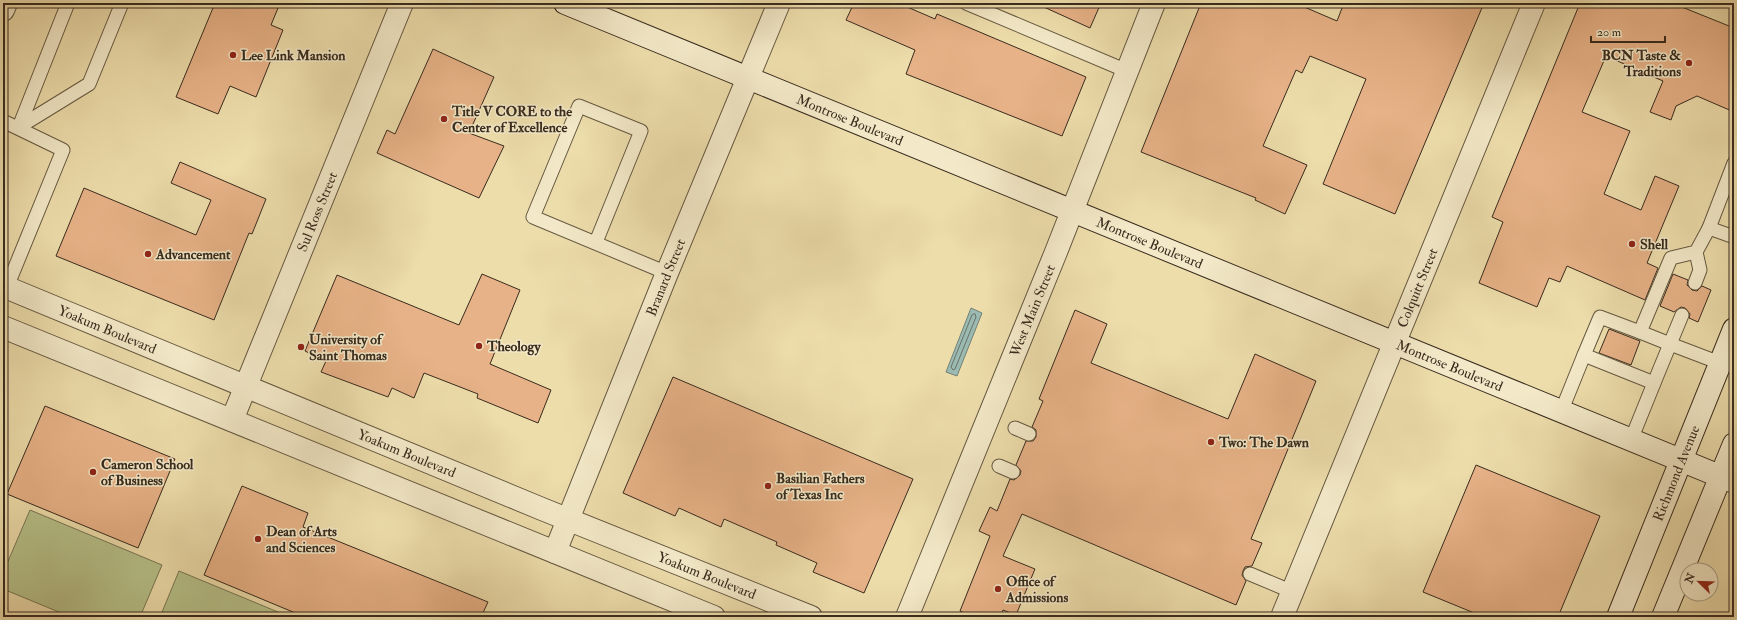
<svg xmlns="http://www.w3.org/2000/svg" width="1737" height="620" viewBox="0 0 1737 620" font-family="'IM FELL Double Pica',serif">
  <style>
    .green { fill: #b7c18a; stroke: #787654 }
    .water { fill: #9bbab1; stroke: #738176 }
    .lines { fill: none; stroke-linecap: round; stroke-linejoin: round }
    .shore { stroke: #6a7268; stroke-width: 1 }
    .building { fill: #e7b287; stroke: #382b1e }
    .service-casing { stroke: #655841; stroke-width: 15 }
    .minor-casing { stroke: #655841; stroke-width: 24 }
    .tertiary-casing { stroke: #655841; stroke-width: 24 }
    .secondary-casing { stroke: #382b1e; stroke-width: 24 }
    .service { stroke: #f3e9c8; stroke-width: 13 }
    .minor { stroke: #f3e9c8; stroke-width: 22 }
    .tertiary { stroke: #f3e9c8; stroke-width: 22 }
    .secondary { stroke: #f3e9c8; stroke-width: 22 }
    .poi-dot { fill: #8f2418; stroke: #f3e9c8; stroke-width: 1.5 }
    .labels { text-anchor: middle; stroke-width: 3; stroke-linejoin: round; paint-order: stroke }
    .poi-label { font-size: 14px; font-weight: bold; fill: #382b1e; stroke: #f3e9c8; text-anchor: start }
    .street-label { font-size: 14px; fill: #382b1e; stroke: #f3e9c8 }
  </style>
  <rect width="100%" height="100%" fill="#edddab"/>
  <filter id="stains"><feTurbulence type="fractalNoise" baseFrequency=".005" numOctaves="4"/><feColorMatrix values="0 0 0 0 .2 0 0 0 0 .09 0 0 0 0 .02 0 0 0 .5 -.17"/></filter>
  <radialGradient id="worn" r=".72"><stop offset=".6" stop-color="#630" stop-opacity="0"/><stop offset="1" stop-color="#630" stop-opacity=".3"/></radialGradient>
  <g class="green">
    <path d="M 30,510 L 162,565 L 140,617 L 71,617 L 3,589 L 3,573 Z"/>
    <path d="M 179,571 L 290,617 L 160,617 Z"/>
  </g>
  <path class="water" d="M 971,308 L 982,313 L 957,376 L 946,372 Z"/>
  <g class="lines">
    <path class="shore" d="M 975,314 L 976,317 L 955,369 L 953,370 L 951,367 L 972,315 Z"/>
  </g>
  <g class="building">
    <path d="M 215,3 L 266,3 L 278,8 L 271,25 L 283,30 L 256,97 L 230,86 L 218,114 L 176,97 Z"/>
    <path d="M 854,3 L 898,3 L 935,19 L 937,14 L 1086,77 L 1062,136 L 906,74 L 915,50 L 846,20 Z"/>
    <path d="M 1035,3 L 1101,3 L 1090,28 Z"/>
    <path d="M 1201,3 L 1295,3 L 1337,21 L 1344,3 L 1484,3 L 1395,214 L 1323,184 L 1366,79 L 1310,56 L 1302,73 L 1296,70 L 1263,146 L 1307,165 L 1285,214 L 1255,200 L 1256,198 L 1141,152 Z"/>
    <path d="M 1580,3 L 1672,3 L 1734,28 L 1734,112 L 1697,96 L 1676,106 L 1671,120 L 1650,112 L 1663,81 L 1606,56 L 1582,112 L 1630,131 L 1604,194 L 1641,210 L 1655,176 L 1679,186 L 1647,263 L 1658,268 L 1645,300 L 1567,266 L 1560,282 L 1549,278 L 1537,307 L 1479,283 L 1503,222 L 1492,217 Z"/>
    <path d="M 433,49 L 494,77 L 469,133 L 504,146 L 479,198 L 377,153 L 387,130 L 395,134 Z"/>
    <path d="M 180,162 L 266,199 L 252,234 L 249,233 L 214,320 L 56,256 L 84,188 L 196,235 L 211,200 L 171,183 Z"/>
    <path d="M 482,274 L 520,290 L 490,364 L 551,390 L 538,423 L 477,398 L 478,394 L 424,373 L 414,398 L 392,388 L 388,397 L 321,372 L 326,361 L 305,351 L 337,275 L 459,325 Z"/>
    <path d="M 1673,274 L 1688,280 L 1687,285 L 1692,290 L 1697,291 L 1702,286 L 1711,290 L 1698,322 L 1689,318 L 1690,314 L 1685,308 L 1681,307 L 1674,312 L 1660,306 Z"/>
    <path d="M 1075,310 L 1107,324 L 1091,363 L 1228,419 L 1255,354 L 1316,381 L 1251,539 L 1262,543 L 1252,566 L 1245,567 L 1243,571 L 1242,575 L 1246,581 L 1236,605 L 1022,514 L 1003,556 L 1035,569 L 1016,615 L 1003,610 L 1000,617 L 974,617 L 960,611 L 990,536 L 979,531 L 990,507 L 997,511 L 1010,479 L 1014,480 L 1020,475 L 1021,471 L 1016,465 L 1026,441 L 1033,441 L 1036,437 L 1036,430 L 1032,427 L 1043,401 L 1039,399 Z"/>
    <path d="M 1609,329 L 1640,341 L 1631,365 L 1599,353 Z"/>
    <path d="M 673,377 L 913,479 L 864,593 L 813,572 L 817,563 L 776,545 L 777,542 L 724,519 L 721,527 L 679,508 L 675,516 L 623,493 Z"/>
    <path d="M 45,406 L 175,459 L 138,548 L 7,494 Z"/>
    <path d="M 1476,465 L 1600,516 L 1558,617 L 1484,617 L 1423,592 Z"/>
    <path d="M 242,486 L 308,513 L 303,527 L 488,602 L 481,617 L 305,617 L 204,575 Z"/>
  </g>
  <g class="lines">
    <defs>
      <g id="service">
        <path d="M 966,3 L 1127,71"/>
        <path d="M 3,121 L 63,150 L 7,287"/>
        <path d="M 19,127 L 89,84 L 122,3"/>
        <path d="M 19,127 L 68,3"/>
        <path d="M 1709,228 L 1734,163"/>
        <path d="M 596,242 L 641,131 L 579,106 L 533,217 L 667,273"/>
        <path d="M 1695,283 L 1700,270 L 1696,252"/>
        <path d="M 1682,315 L 1670,344 L 1640,332 L 1671,258 L 1696,252 L 1709,228 L 1734,237"/>
        <path d="M 1584,355 L 1600,317 L 1640,332"/>
        <path d="M 1654,383 L 1670,344 L 1720,363"/>
        <path d="M 1561,412 L 1584,355 L 1654,383 L 1631,440"/>
        <path d="M 1015,428 L 1029,434"/>
        <path d="M 999,466 L 1013,472"/>
        <path d="M 1250,574 L 1293,592"/>
      </g>
      <g id="minor">
        <path id="s1" d="M 232,420 L 402,3"/>
        <path id="s2" d="M 555,552 L 667,273 L 779,3"/>
        <path id="s3" d="M 907,617 L 1056,252 L 1154,3"/>
        <path id="s4" d="M 1282,617 L 1534,3"/>
      </g>
      <g id="tertiary">
        <path d="M 3,10 L 6,3"/>
        <path id="s5" d="M 3,286 L 542,509 L 811,617"/>
        <path d="M 3,327 L 714,617"/>
      </g>
      <g id="secondary">
        <path id="s6" d="M 565,3 L 1734,482"/>
        <path id="s7" d="M 1618,617 L 1734,329"/>
        <path d="M 1663,617 L 1734,444"/>
      </g>
    </defs>
    <use href="#service" class="service-casing"/>
    <use href="#minor" class="minor-casing"/>
    <use href="#tertiary" class="tertiary-casing"/>
    <use href="#secondary" class="secondary-casing"/>
    <use href="#service" class="service"/>
    <use href="#minor" class="minor"/>
    <use href="#tertiary" class="tertiary"/>
    <use href="#secondary" class="secondary"/>
  </g>
  <g class="poi-dot">
    <circle cx="233" cy="55" r="4"/>
    <circle cx="1689" cy="63" r="4"/>
    <circle cx="444" cy="119" r="4"/>
    <circle cx="1632" cy="244" r="4"/>
    <circle cx="148" cy="254" r="4"/>
    <circle cx="479" cy="346" r="4"/>
    <circle cx="301" cy="347" r="4"/>
    <circle cx="1211" cy="442" r="4"/>
    <circle cx="93" cy="472" r="4"/>
    <circle cx="768" cy="486" r="4"/>
    <circle cx="258" cy="539" r="4"/>
    <circle cx="998" cy="589" r="4"/>
  </g>
  <g class="labels">
    <g class="poi-label">
      <text x="241" y="60">Lee Link Mansion</text>
      <text x="1681" y="60" text-anchor="end">BCN Taste &amp;<tspan x="1681" dy="16">Traditions</tspan></text>
      <text x="452" y="116">Title V CORE to the<tspan x="452" dy="16">Center of Excellence</tspan></text>
      <text x="1640" y="249">Shell</text>
      <text x="156" y="259">Advancement</text>
      <text x="309" y="344">University of<tspan x="309" dy="16">Saint Thomas</tspan></text>
      <text x="487" y="351">Theology</text>
      <text x="1219" y="447">Two: The Dawn</text>
      <text x="101" y="469">Cameron School<tspan x="101" dy="16">of Business</tspan></text>
      <text x="776" y="483">Basilian Fathers<tspan x="776" dy="16">of Texas Inc</tspan></text>
      <text x="266" y="536">Dean of Arts<tspan x="266" dy="16">and Sciences</tspan></text>
      <text x="1006" y="586">Office of<tspan x="1006" dy="16">Admissions</tspan></text>
    </g>
    <g class="street-label">
      <text dy="5" stroke="none"><textPath href="#s6" startOffset="308">Montrose Boulevard</textPath></text>
      <text dy="5" stroke="none"><textPath href="#s1" startOffset="225">Sul Ross Street</textPath></text>
      <text dy="5" stroke="none"><textPath href="#s6" startOffset="632">Montrose Boulevard</textPath></text>
      <text dy="5" stroke="none"><textPath href="#s2" startOffset="296">Branard Street</textPath></text>
      <text dy="5" stroke="none"><textPath href="#s4" startOffset="356">Colquitt Street</textPath></text>
      <text dy="5" stroke="none"><textPath href="#s3" startOffset="331">West Main Street</textPath></text>
      <text dy="5" stroke="none"><textPath href="#s5" startOffset="113">Yoakum Boulevard</textPath></text>
      <text dy="5" stroke="none"><textPath href="#s6" startOffset="956">Montrose Boulevard</textPath></text>
      <text dy="5" stroke="none"><textPath href="#s5" startOffset="437">Yoakum Boulevard</textPath></text>
      <text dy="5" stroke="none"><textPath href="#s7" startOffset="155">Richmond Avenue</textPath></text>
      <text dy="5" stroke="none"><textPath href="#s5" startOffset="761">Yoakum Boulevard</textPath></text>
    </g>
  </g>
  <rect width="1737" height="620" fill="none" stroke="#edddab" stroke-width="16"/>
  <rect x="4" y="4" width="1729" height="612" fill="none" stroke="#382b1e" stroke-width="2"/>
  <rect x="8" y="8" width="1721" height="604" fill="none" stroke="#382b1e"/>
  <g transform="translate(1699 582) rotate(293)"><circle r="19" fill="#f3e9c8" stroke="#a89d84"/>
  <path d="M0-3L7 15L0 10L-7 15Z" fill="#8f2418"/>
  <text y="-6" font-size="11" font-weight="bold" text-anchor="middle" fill="#382b1e">N</text>
  </g>
  <path d="M1591 36v6h74v-6" fill="none" stroke="#382b1e" stroke-width="2"/>
  <text x="1597" y="36" font-size="12" fill="#382b1e" stroke="#f3e9c8" stroke-width="3" paint-order="stroke">20 m</text>
  <rect width="100%" height="100%" filter="url(#stains)"/>
  <rect width="100%" height="100%" fill="url(#worn)"/>
</svg>
